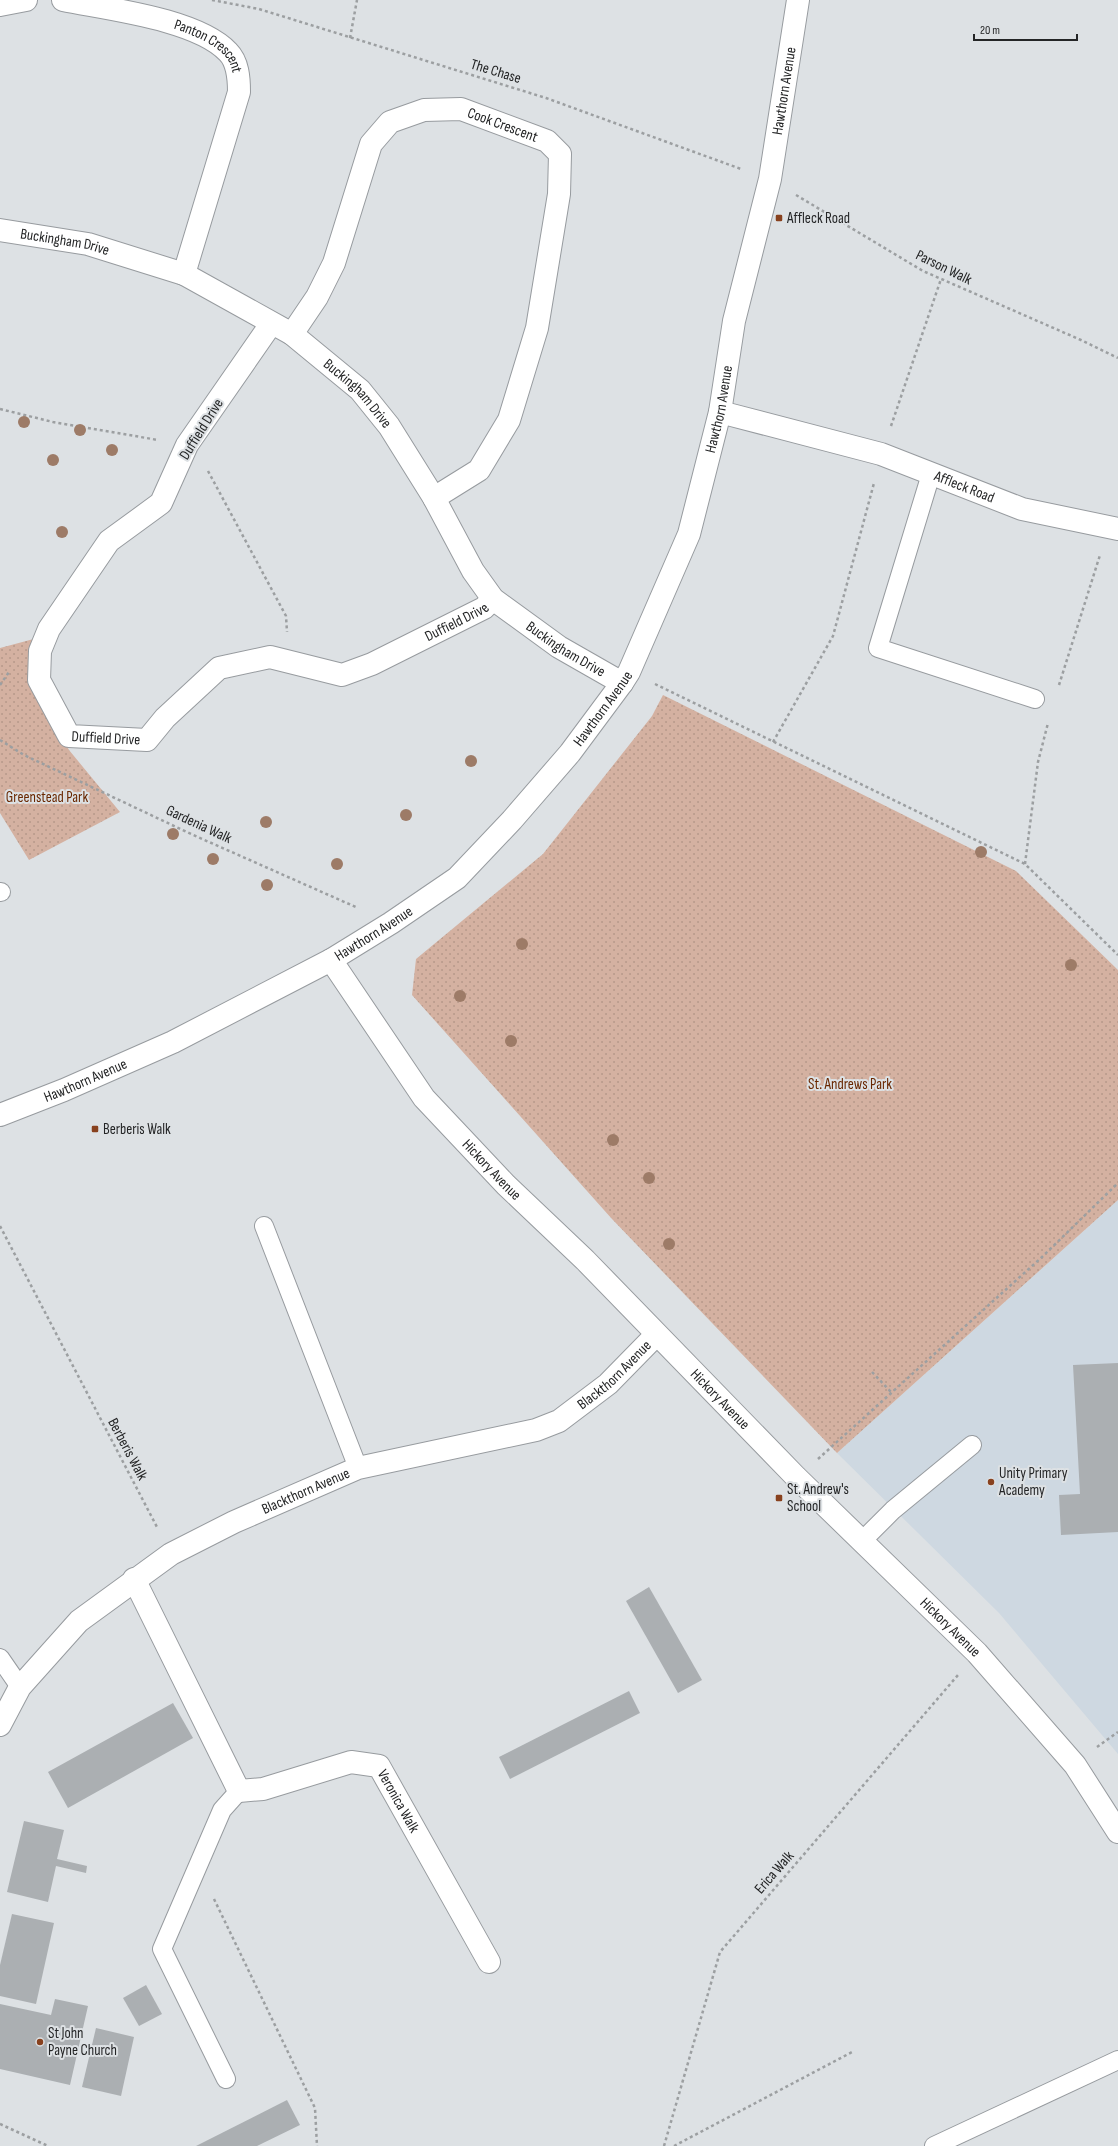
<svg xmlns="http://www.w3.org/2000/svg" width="1118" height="2146" viewBox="0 0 1118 2146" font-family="'Sofia Sans Condensed',sans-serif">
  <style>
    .built { fill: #ced8e1 }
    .park { fill: url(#park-dots) }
    .building { fill: #abafb2 }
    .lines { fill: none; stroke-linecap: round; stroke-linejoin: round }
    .service-casing { stroke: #979b9f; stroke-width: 20 }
    .minor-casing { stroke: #979b9f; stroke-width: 24 }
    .tertiary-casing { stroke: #979b9f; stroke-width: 24 }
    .path { stroke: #9c9fa1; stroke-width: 2.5; stroke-dasharray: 3 3; stroke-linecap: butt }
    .service { stroke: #fff; stroke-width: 18 }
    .minor { stroke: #fff; stroke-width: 22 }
    .tertiary { stroke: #fff; stroke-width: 22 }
    .tree { fill: #9d7b67 }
    .poi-dot { fill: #88411e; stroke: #dde1e4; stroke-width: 1.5 }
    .labels { text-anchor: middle; stroke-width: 4; stroke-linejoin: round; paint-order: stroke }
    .street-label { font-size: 15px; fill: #242526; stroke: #dde1e4 }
    .poi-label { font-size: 15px; fill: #242526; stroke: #dde1e4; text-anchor: start }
    .park-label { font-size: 15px; fill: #692700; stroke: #dde1e4 }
  </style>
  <defs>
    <pattern id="park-dots" width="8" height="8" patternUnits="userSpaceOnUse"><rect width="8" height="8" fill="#d4b1a1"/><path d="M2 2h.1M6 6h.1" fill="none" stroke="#b6988a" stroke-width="1.8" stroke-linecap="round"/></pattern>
  </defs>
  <rect width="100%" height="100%" fill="#dde1e4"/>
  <path class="built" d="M 1118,1200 L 1118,1754 L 999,1613 L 837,1453 Z"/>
  <g class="park">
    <path d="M 41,637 L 37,692 L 69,750 L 120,812 L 29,860 L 0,813 L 0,648 Z"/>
    <path d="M 663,695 L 1016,871 L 1118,970 L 1118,1200 L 837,1453 L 612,1219 L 412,995 L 416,959 L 543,854 L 652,716 Z"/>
  </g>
  <g class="building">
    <path d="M 1118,1363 L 1118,1532 L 1061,1535 L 1059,1495 L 1080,1494 L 1073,1365 Z"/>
    <path d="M 649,1587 L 702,1680 L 678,1693 L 626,1601 Z"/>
    <path d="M 629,1691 L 640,1713 L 510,1779 L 499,1757 Z"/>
    <path d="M 173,1703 L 193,1738 L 68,1808 L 48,1772 Z"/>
    <path d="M 24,1821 L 64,1830 L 57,1859 L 87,1866 L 86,1873 L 56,1866 L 48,1902 L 7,1892 Z"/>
    <path d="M 12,1914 L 54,1923 L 36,2004 L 0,1996 L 0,1965 Z"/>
    <path d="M 146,1985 L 162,2014 L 139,2026 L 123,1998 Z"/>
    <path d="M 55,1999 L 88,2006 L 70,2085 L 0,2069 L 0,2004 L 51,2015 Z"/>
    <path d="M 96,2028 L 134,2037 L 121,2096 L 82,2087 Z"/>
    <path d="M 287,2100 L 300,2125 L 257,2146 L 196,2146 Z"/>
  </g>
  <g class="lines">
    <defs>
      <g id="service">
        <path d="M 931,474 L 878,648 L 1035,699"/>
        <path d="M 0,892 L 1,892"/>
        <path d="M 264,1226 L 358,1468"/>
        <path d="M 861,1542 L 893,1510 L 972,1445"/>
        <path d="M 0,1658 L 20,1687"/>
        <path d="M 226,2079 L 162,1949 L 222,1810 L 239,1791"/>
        <path d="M 934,2146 L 1118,2060"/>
      </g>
      <g id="minor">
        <path id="s1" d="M 63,0 C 107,9 197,19 228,52 C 238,62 239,78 239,92 L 184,274"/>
        <path d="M 0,5 L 26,0"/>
        <path id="s2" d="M 0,230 L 88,244 L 184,274 L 292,334 L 360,390 L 389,426 L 434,498 L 473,571 L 493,599 L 559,647 L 622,683"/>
        <path id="s3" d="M 271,324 L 187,445 L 161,503 L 109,541 L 49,629 L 40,651 L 39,680 L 69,736 L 147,740 L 165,718 L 219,668 L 270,657 L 342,675 L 372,664 L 484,608 L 493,599"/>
        <path id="s4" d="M 292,334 L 317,297 L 334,263 L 371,144 L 390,122 L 424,110 L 461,109 L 547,141 L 560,154 L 559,194 L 537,328 L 509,420 L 479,470 L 434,498"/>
        <path id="s5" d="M 720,412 L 881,454 L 1022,509 L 1118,529"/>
        <path id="s6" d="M 331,960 L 424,1098 L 506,1185 L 585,1260 L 796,1477 L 977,1653 L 1075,1765 L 1118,1832"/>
        <path id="s7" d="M 134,1579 L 239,1791 L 263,1789 L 351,1762 L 379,1766 L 489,1962"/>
        <path id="s8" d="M 0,1725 L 20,1687 L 79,1621 L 171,1554 L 234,1522 L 358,1468 L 536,1430 L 559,1421 L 608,1384 L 656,1335"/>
      </g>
      <g id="tertiary">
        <path id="s9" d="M 0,1115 L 64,1090 L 173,1042 L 331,960 L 391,923 L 457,878 L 512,820 L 570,753 L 622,683 L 629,672 L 689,534 L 720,412 L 734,321 L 770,179 L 798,0"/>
      </g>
    </defs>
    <use href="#service" class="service-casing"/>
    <use href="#minor" class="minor-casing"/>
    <use href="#tertiary" class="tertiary-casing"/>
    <g class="path">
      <path d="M 212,0 L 259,9 L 546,98 L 741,169"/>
      <path d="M 350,38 L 357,0"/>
      <path d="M 796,195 L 923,271 L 1081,340 L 1118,358"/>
      <path d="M 0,409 L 53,422 L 158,440"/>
      <path d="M 891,426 L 941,279"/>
      <path d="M 208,471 L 286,616 L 287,632"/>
      <path d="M 655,684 L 1025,864 L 1118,955"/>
      <path d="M 0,685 L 9,672"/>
      <path d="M 1059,685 L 1100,555"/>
      <path d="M 0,740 L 24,755 L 191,834 L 358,908"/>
      <path d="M 773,742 L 833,636 L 874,483"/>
      <path d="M 1025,864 L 1038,762 L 1048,723"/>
      <path d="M 0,1226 L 158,1529"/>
      <path d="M 872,1372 L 892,1393"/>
      <path d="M 818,1459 L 1042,1257 L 1118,1183"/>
      <path d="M 1097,1747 L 1118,1732"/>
      <path d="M 214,1899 L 315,2108 L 317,2146"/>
      <path d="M 0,2124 L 48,2146"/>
      <path d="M 664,2146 L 720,1952 L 958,1675"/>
      <path d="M 674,2146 L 854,2051"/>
    </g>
    <use href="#service" class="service"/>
    <use href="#minor" class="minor"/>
    <use href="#tertiary" class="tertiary"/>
  </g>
  <g class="tree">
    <circle cx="24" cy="422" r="6"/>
    <circle cx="80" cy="430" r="6"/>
    <circle cx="112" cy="450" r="6"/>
    <circle cx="53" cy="460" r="6"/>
    <circle cx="62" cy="532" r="6"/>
    <circle cx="471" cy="761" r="6"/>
    <circle cx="406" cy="815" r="6"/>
    <circle cx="266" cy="822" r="6"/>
    <circle cx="173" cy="834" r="6"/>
    <circle cx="981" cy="852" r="6"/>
    <circle cx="213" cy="859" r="6"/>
    <circle cx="337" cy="864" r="6"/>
    <circle cx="267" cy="885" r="6"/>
    <circle cx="522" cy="944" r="6"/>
    <circle cx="1071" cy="965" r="6"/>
    <circle cx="460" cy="996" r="6"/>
    <circle cx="511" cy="1041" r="6"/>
    <circle cx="613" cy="1140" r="6"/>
    <circle cx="649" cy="1178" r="6"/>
    <circle cx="669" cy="1244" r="6"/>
  </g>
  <g class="poi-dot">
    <rect x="775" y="214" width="8" height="8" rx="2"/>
    <rect x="91" y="1125" width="8" height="8" rx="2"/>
    <circle cx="991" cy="1482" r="4"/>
    <rect x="775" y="1494" width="8" height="8" rx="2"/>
    <circle cx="40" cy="2042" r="4"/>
  </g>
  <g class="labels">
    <g class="street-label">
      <text dy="5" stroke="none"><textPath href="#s1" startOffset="156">Panton Crescent</textPath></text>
      <text transform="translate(496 71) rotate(17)" y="5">The Chase</text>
      <text dy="5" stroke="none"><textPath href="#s9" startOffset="1389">Hawthorn Avenue</textPath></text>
      <text dy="5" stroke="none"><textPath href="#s4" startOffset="354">Cook Crescent</textPath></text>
      <text dy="5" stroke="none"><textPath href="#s2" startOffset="66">Buckingham Drive</textPath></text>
      <text transform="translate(944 267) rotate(26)" y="5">Parson Walk</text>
      <text dy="5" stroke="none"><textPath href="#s2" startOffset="402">Buckingham Drive</textPath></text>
      <text dy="5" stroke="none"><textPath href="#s9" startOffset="1064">Hawthorn Avenue</textPath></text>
      <text transform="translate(201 429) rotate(-58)" y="5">Duffield Drive</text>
      <text dy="5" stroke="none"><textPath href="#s5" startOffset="256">Affleck Road</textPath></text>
      <text dy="5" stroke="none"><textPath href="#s3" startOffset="931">Duffield Drive</textPath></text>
      <text dy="5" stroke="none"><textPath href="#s2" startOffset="738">Buckingham Drive</textPath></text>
      <text dy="5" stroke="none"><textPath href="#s9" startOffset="740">Hawthorn Avenue</textPath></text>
      <text dy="5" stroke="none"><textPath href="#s3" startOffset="535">Duffield Drive</textPath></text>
      <text transform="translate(199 824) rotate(25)" y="5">Gardenia Walk</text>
      <text dy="5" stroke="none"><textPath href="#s9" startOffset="416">Hawthorn Avenue</textPath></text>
      <text dy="5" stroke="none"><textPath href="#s9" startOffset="92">Hawthorn Avenue</textPath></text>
      <text dy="5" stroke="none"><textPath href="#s6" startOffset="265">Hickory Avenue</textPath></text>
      <text dy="5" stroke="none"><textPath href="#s8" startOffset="730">Blackthorn Avenue</textPath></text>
      <text dy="5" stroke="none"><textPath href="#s6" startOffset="589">Hickory Avenue</textPath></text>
      <text transform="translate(128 1449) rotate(62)" y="5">Berberis Walk</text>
      <text dy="5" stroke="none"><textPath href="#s8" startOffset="394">Blackthorn Avenue</textPath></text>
      <text dy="5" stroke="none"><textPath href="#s6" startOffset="913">Hickory Avenue</textPath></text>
      <text dy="5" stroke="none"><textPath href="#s7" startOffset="421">Veronica Walk</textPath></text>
      <text transform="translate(774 1872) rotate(-49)" y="5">Erica Walk</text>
    </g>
    <g class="poi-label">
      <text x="787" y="223">Affleck Road</text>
      <text x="103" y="1134">Berberis Walk</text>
      <text x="999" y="1478">Unity Primary<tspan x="999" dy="17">Academy</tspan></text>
      <text x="787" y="1494">St. Andrew's<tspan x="787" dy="17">School</tspan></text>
      <text x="48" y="2038">St John<tspan x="48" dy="17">Payne Church</tspan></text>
    </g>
    <g class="park-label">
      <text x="47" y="802">Greenstead Park</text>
      <text x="850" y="1089">St. Andrews Park</text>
    </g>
  </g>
  <path d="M974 34v6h103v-6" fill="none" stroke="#242526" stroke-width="2"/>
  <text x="980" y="34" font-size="12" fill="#242526" stroke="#dde1e4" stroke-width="3" paint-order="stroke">20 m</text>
</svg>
